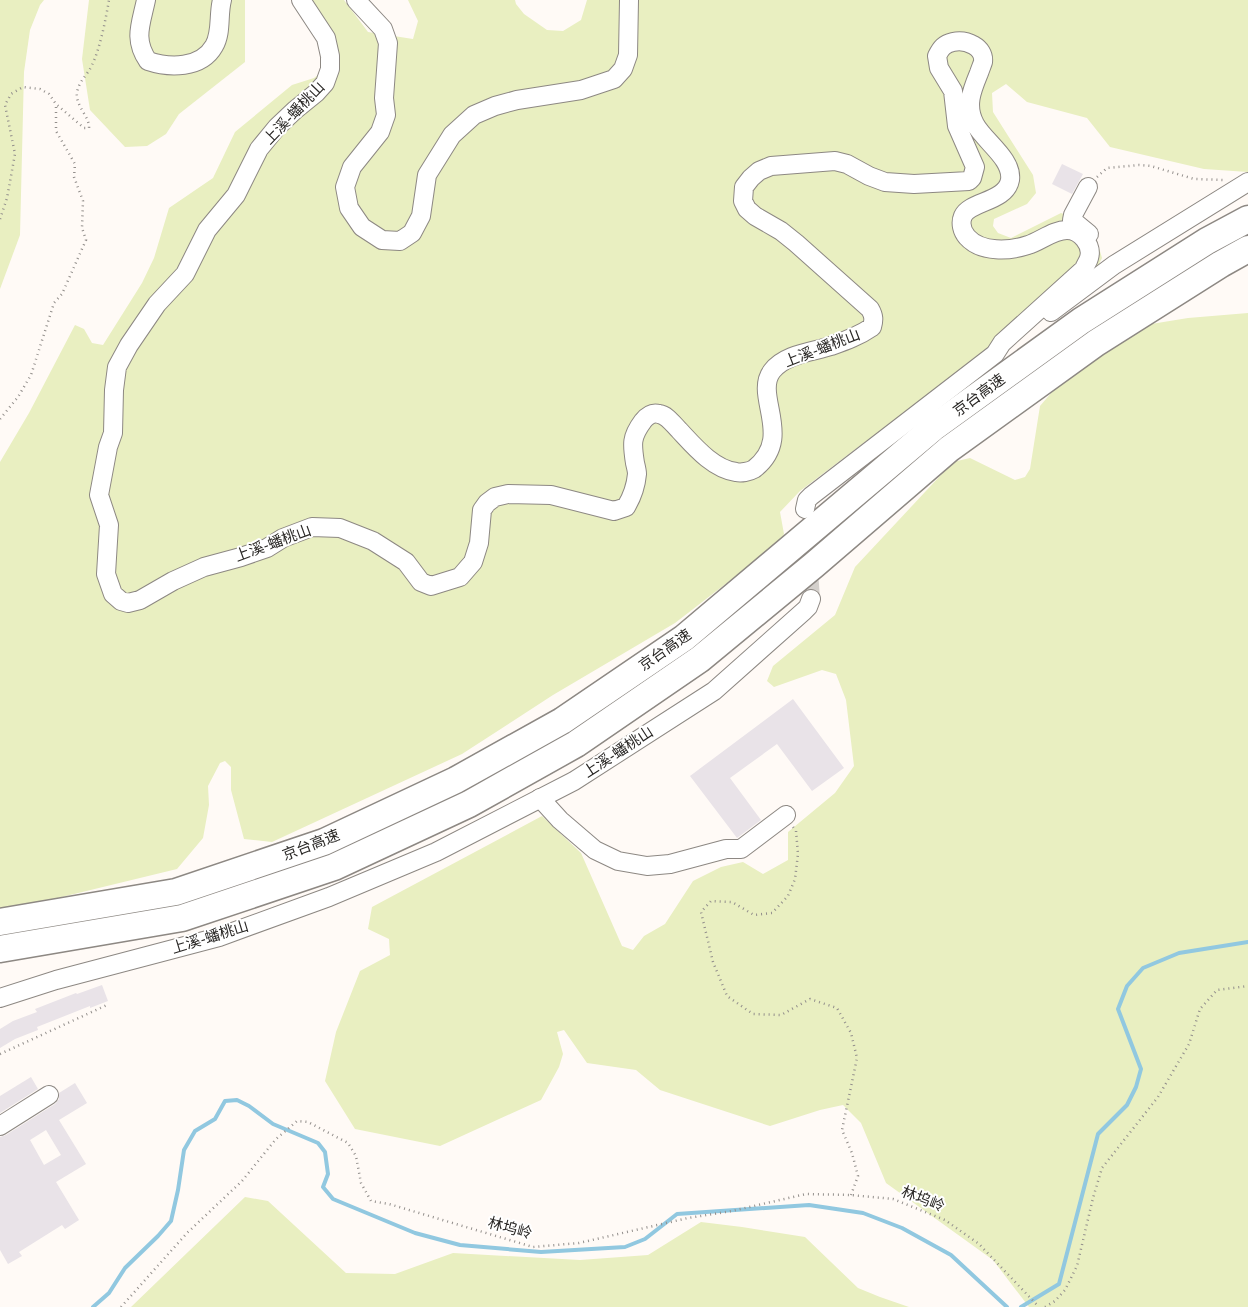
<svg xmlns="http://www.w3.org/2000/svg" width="1248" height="1307" viewBox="0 0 1248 1307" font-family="Arial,'Noto Sans SC',sans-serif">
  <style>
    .green { fill: #e9efc1 }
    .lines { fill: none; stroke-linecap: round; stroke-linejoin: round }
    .stream { stroke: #91c8e0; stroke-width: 4 }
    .building { fill: #e9e3e8; fill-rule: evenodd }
    .minor-tunnel { stroke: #d4d0cc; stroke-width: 18; stroke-dasharray: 18 9; stroke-linecap: butt }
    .minor-casing { stroke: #8d8883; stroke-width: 20 }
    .highway-casing { stroke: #8d8883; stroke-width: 29 }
    .path { stroke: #938f8c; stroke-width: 2.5; stroke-dasharray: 1 4; stroke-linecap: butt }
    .minor { stroke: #fff; stroke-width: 18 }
    .highway { stroke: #fff; stroke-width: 26 }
    .labels { text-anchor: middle; stroke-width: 4; stroke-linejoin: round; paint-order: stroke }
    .street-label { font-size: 15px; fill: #292725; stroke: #fff }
  </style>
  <rect width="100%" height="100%" fill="#fffaf6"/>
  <g class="green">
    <path d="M 0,0 L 44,0 L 40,5 L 30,30 L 24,72 L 20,235 L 0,289 L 0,298 Z"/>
    <path d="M 89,0 L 245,0 L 245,62 L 179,114 L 166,134 L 147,146 L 125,147 L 90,110 L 82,59 Z"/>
    <path d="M 309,0 L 344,0 L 368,32 L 413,39 L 418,21 L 408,0 L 515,0 L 516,4 L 524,14 L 547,30 L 563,31 L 581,20 L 587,0 L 1248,0 L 1248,172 L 1204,169 L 1110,147 L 1087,118 L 1027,102 L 1006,84 L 992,93 L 993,112 L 1033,175 L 1036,193 L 1027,204 L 994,219 L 993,226 L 998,233 L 1011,238 L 1061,213 L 1082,221 L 1097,241 L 1102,258 L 1091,280 L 996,343 L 800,491 L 780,512 L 784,534 L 780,542 L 675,623 L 553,695 L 462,754 L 272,842 L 244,839 L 231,790 L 231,767 L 225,761 L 220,763 L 208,786 L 209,805 L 203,838 L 177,869 L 0,912 L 0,462 L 29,413 L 75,325 L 84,329 L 92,343 L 103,345 L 142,283 L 154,258 L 169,208 L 213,178 L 235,132 L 292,85 L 314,78 L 322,72 L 334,72 Z"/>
    <path d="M 1248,313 L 1248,1307 L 1029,1307 L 993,1260 L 886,1183 L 861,1123 L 843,1105 L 820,1110 L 770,1126 L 660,1090 L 636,1070 L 587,1063 L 564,1030 L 557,1032 L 563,1054 L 559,1067 L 541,1100 L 440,1146 L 355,1129 L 325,1081 L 336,1032 L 360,971 L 390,955 L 389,939 L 368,929 L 372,907 L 542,816 L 581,853 L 622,946 L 633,950 L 644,936 L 665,924 L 693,881 L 721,867 L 743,862 L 763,874 L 788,860 L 788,832 L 835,793 L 854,766 L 846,700 L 836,674 L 822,670 L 774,687 L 767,681 L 773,666 L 835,615 L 855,567 L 953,462 L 970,458 L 1015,480 L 1025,477 L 1030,469 L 1040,406 L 1070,371 L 1139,326 L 1188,318 Z"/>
    <path d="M 245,1197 L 268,1201 L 346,1273 L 395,1274 L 453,1253 L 580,1260 L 648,1255 L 701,1222 L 742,1227 L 805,1237 L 858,1288 L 880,1297 L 909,1307 L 131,1307 Z"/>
  </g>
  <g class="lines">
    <g class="stream">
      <path d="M 93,1307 L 109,1293 L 125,1268 L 158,1236 L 171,1221 L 178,1190 L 184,1150 L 195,1131 L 215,1119 L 225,1101 L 237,1100 L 249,1106 L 273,1124 L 318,1143 L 325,1152 L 328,1174 L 323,1187 L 333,1199 L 415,1233 L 460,1245 L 541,1252 L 625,1247 L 645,1239 L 677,1214 L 809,1205 L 863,1213 L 902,1228 L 951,1255 L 1007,1307"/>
      <path d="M 1021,1307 L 1059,1284 L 1098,1134 L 1127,1105 L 1136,1087 L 1141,1069 L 1118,1009 L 1127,986 L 1143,968 L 1179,953 L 1248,942"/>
    </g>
  </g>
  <g class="building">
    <path d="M 1062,164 L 1083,174 L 1072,194 L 1052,184 Z"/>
    <path d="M 793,699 L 844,768 L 812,791 L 777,744 L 730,778 L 761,820 L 737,838 L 690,776 Z"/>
    <path d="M 102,985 L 108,1001 L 90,1008 L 90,1006 L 37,1027 L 38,1030 L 15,1039 L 0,1048 L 0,1029 L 13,1021 L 37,1012 L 35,1009 L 76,993 L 77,994 Z"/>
    <path d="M 31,1077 L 38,1089 L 0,1113 L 0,1096 Z"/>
    <path d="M 75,1083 L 87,1103 L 59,1120 L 86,1164 L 56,1182 L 79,1220 L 65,1229 L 62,1225 L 19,1252 L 22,1256 L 8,1264 L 0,1250 L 0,1137 L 6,1135 L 55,1104 L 59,1099 L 59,1093 ZM 46,1130 L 61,1155 L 44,1165 L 30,1140 Z"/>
  </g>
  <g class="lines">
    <path class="minor-tunnel" d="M 806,527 L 811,599"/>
    <defs>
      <g id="minor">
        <path d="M 146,0 C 141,24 133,39 148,61 C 169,68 201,69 214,46 C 222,33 218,14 222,0"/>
        <path d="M 301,0 L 326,38 L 330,56 L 330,69 L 325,83 L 316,93 L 295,110 L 277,127 L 259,149 L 236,195 L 207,230 L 185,274 L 157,304 L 129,345 L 117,367 L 114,390 L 113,433 L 108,447 L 99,495 L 109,525 L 106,574 L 113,594 L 121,601 L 128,603 L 140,600 L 173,581 L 204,567 L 241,557 L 267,548 L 283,538 L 312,527 L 340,528 L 373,541 L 406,562 L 421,582 L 431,586 L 460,577 L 473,562 L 479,543 L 482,510 L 487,503 L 495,497 L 508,494 L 551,495 L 614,511 L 626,507 C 632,497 636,485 637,474 C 637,471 636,467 635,463 C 632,444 631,437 643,421 C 647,416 652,412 659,414 C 667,415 673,424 679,430 C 694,446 713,469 736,472 C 741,473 749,472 754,469 C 795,437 753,396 772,371 C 785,354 812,352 831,346 C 845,341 859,336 872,327 C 874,320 874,316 870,309 L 796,243 L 781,231 L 755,216 L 747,209 L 743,201 L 744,187 L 751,178 L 759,171 L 771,166 L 835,161 L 847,164 L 869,176 L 885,182 L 914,184 L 969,181 L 972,178 L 975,167 L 957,126 L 953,91 L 939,68 L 937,56 C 941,48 944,44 953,42 C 966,39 985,47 983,62 C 982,65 980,70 979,73 C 972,90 965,106 975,124 C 984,141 1013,159 1010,180 C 1006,202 970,201 963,216 C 960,223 962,231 967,237 C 981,253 1010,251 1028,245 C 1041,241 1053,230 1067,230 C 1080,230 1093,245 1089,258 C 1088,262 1085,265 1084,269 L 1002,343 L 995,354 L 811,496 L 807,500 L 805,509"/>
        <path d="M 356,0 L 383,29 L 388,43 L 384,98 L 386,115 L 380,132 L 352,167 L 345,187 L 349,208 L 362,227 L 382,240 L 400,241 L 412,233 L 421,216 L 427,175 L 452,135 L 474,115 L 495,106 L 517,100 L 581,90 L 614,79 L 623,69 L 628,55 L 629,0"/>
        <path d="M 1088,187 L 1073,215 L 1072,220 L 1089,234"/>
        <path d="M 1051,312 L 1114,265 L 1248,182"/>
        <path d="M 540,798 L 560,820 L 595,850 L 618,861 L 647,866 L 670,864 L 726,849 L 741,849 L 786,815"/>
        <path d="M 0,998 L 56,980 L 219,937 L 329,897 L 436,852 L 574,781 L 714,691 L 804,611 L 808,607 L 811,599"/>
        <path d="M 0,1126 L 49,1095"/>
      </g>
      <g id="highway">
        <path d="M 0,922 L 176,892 L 324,842 L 456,780 L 562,721 L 684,638 L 933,428 L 1081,321 L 1207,241 L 1248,219"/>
        <path d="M 0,949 L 182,918 L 334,867 L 469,804 L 576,744 L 700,659 L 814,565 L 949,449 L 1096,343 L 1221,264 L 1248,249"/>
      </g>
    </defs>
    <use href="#minor" class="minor-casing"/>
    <use href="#highway" class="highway-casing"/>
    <g class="path">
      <path d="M 1097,177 L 1107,168 L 1139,165 L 1151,166 L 1194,179 L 1224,180"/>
      <path d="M 0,219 L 7,198 L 15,154 L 5,105 L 11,94 L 23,87 L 40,89 L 49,94 L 56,104 L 84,128 L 89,128 C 90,117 75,106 77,92 C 80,79 87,76 92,65 C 100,49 106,18 109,0"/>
      <path d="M 0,419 L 18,397 L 31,375 L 54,303 L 62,294 L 86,240 L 82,228 L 83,201 L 74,177 L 75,164 L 56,131 L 56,104"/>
      <path d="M 793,827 L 796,831 L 798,854 L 795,879 L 788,896 L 772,913 L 754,915 L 732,902 L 711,901 L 701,912 L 713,962 L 727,996 L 753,1014 L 781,1015 L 810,999 L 837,1008 L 851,1033 L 857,1058 L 842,1130 L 852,1153 L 858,1176 L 851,1195"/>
      <path d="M 0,1054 L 107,1005"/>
      <path d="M 121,1307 L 187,1233 L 242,1181 L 276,1139 L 297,1121 L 308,1122 L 348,1143 L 356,1156 L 361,1183 L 371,1201 L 389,1204 L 533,1247 L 579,1243 L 688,1218 L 732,1211 L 806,1194 L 851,1195 L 893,1199 L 945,1220 L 979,1244 L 1039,1307"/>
      <path d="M 1045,1307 L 1055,1301 L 1065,1290 L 1077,1266 L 1093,1198 L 1102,1168 L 1158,1097 L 1189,1044 L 1200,1009 L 1217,990 L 1248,986"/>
    </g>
    <use href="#minor" class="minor"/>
    <use href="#highway" class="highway"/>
  </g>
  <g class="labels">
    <g class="street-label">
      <text transform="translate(294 113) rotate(-46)" y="5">上溪-蟠桃山</text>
      <text transform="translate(822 348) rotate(-21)" y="5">上溪-蟠桃山</text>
      <text transform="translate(979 395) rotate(-36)" y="5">京台高速</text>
      <text transform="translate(273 543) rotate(-20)" y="5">上溪-蟠桃山</text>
      <text transform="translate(665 650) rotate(-35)" y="5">京台高速</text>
      <text transform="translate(618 752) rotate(-33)" y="5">上溪-蟠桃山</text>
      <text transform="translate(311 845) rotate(-21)" y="5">京台高速</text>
      <text transform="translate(210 937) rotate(-17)" y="5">上溪-蟠桃山</text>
      <text transform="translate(923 1199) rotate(21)" y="5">林坞岭</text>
      <text transform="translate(510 1228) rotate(15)" y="5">林坞岭</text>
    </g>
  </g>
</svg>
